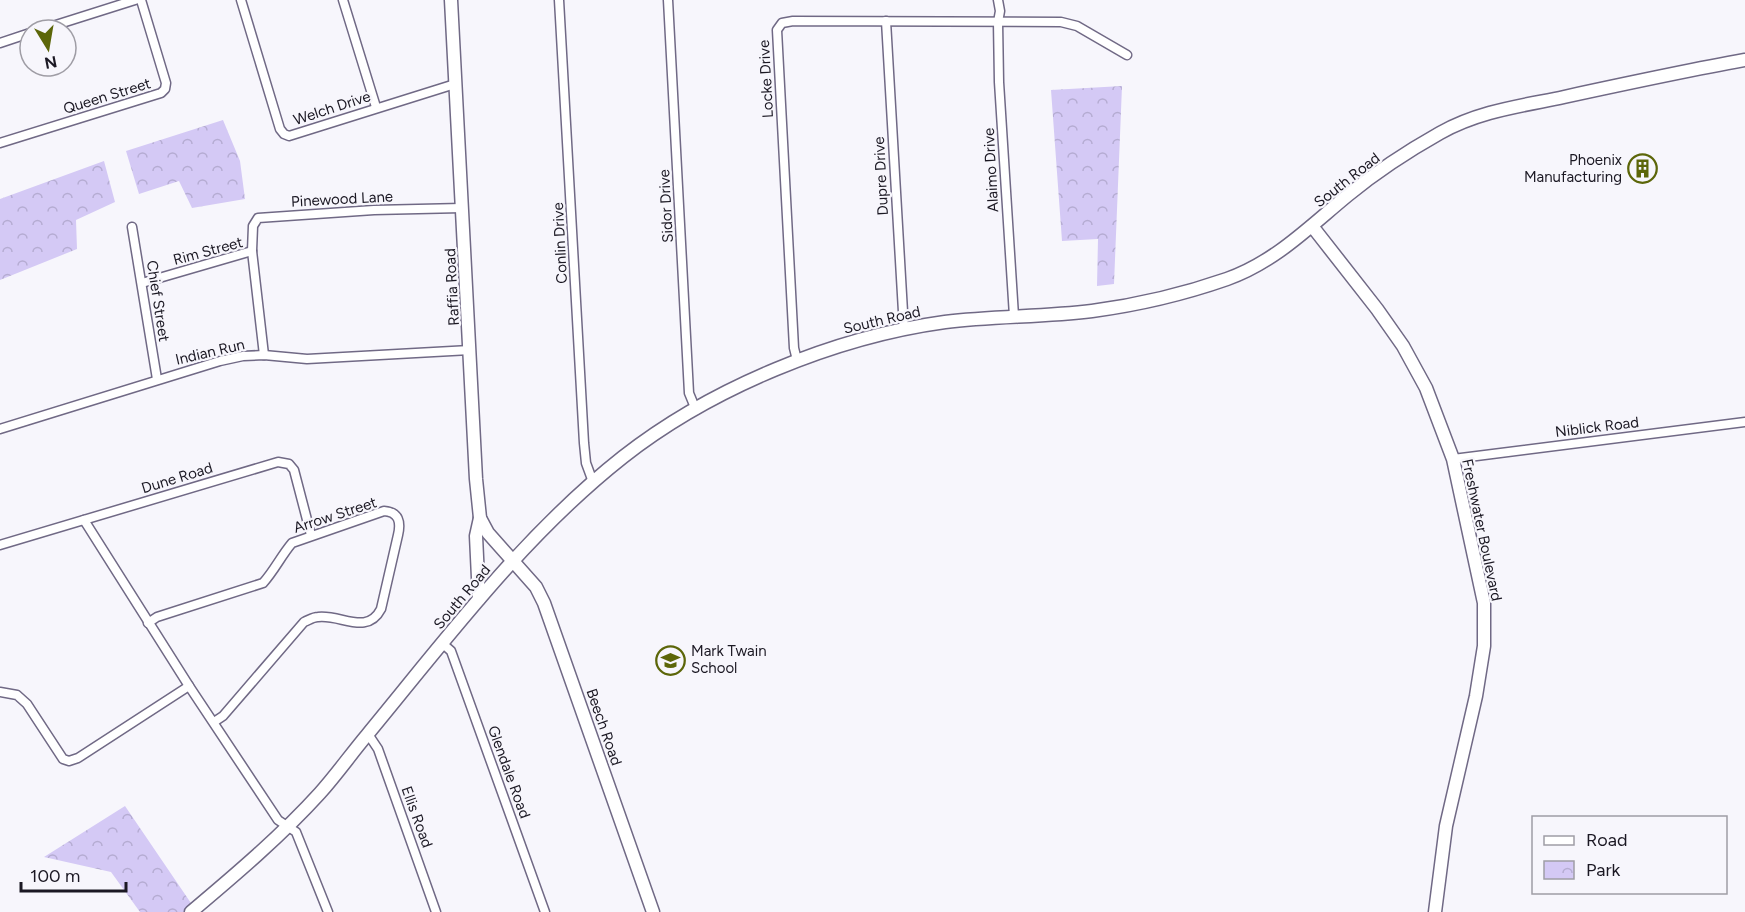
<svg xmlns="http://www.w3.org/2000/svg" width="1745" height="912" viewBox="0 0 1745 912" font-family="Figtree,sans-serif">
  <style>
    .park { fill: url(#park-crowns) }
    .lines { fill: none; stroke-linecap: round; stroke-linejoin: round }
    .street-casing { stroke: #706985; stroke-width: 11 }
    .secondary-casing { stroke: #706985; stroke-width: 15 }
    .street { stroke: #fff; stroke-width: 8 }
    .secondary { stroke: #fff; stroke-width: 12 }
    .labels { text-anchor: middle; stroke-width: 4.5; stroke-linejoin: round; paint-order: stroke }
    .street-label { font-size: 15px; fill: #1b1823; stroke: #f7f6fc }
    .poi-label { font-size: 15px; fill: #1b1823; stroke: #f7f6fc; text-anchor: end }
  </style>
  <defs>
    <pattern id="park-crowns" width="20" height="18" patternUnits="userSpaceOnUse" patternTransform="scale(1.5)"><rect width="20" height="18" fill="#d4c9f5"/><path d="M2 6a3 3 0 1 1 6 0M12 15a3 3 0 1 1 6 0" fill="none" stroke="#b5acd2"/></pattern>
  </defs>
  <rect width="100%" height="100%" fill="#f7f6fc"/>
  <g class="park">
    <path d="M 1122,86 L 1114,284 L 1097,286 L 1098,239 L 1062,241 L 1051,90 Z"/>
    <path d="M 223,120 L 240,161 L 245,199 L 192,208 L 179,181 L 139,194 L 126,151 Z"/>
    <path d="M 104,161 L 115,202 L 76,220 L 77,249 L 0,280 L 0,199 Z"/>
    <path d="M 125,806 L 197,912 L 140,912 L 111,872 L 44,857 Z"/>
  </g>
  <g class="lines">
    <defs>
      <g id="street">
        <path d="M 241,0 L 280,129 L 284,134 L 289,136 L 455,84"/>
        <path d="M 343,0 L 376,107"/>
        <path d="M 559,0 L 584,443 L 586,463 L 593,482"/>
        <path d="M 668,0 L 689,393 L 696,410"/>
        <path d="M 998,0 L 1000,11 L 998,22 L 999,82 L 1014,316"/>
        <path d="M 886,21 L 904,329"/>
        <path d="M 40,30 L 135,0"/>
        <path d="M 0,43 L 30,33"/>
        <path d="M 0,143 L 161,93 L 165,89 L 166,83 L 141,0"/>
        <path d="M 132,227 L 157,379"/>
        <path d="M 142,283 L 252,251"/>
        <path d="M 264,355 L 252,251 L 253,226 L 258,218 L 374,210 L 462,208"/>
        <path d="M 797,360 L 794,348 L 777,30 L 782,23 L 793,21 L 1061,22 L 1077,26 L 1127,55"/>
        <path d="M 0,429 L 220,361 L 243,356 L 264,355 L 307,359 L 470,350"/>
        <path d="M 1453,459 L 1745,422"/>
        <path d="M 84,520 L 189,686 L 278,820 L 296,832 L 328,912"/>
        <path d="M 0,545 L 278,462 L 289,464 L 294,470 L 311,535"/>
        <path d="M 148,623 L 157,617 L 263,583 C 274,571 281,556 292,543 L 384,511 C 399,512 401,522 398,535 L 381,609 C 367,636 341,614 318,617 C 313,617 309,620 304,622 L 223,716 L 214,722"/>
        <path d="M 443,644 L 451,651 L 545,912"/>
        <path d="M 0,692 L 17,695 L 27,704 L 63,759 L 69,761 L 78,758 L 189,686"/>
        <path d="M 368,734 L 378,749 L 436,912"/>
      </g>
      <g id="secondary">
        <path d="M 451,0 L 476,479 L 480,518 L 488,533 L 536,587 L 544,603 L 653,912"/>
        <path d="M 1312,226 L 1377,309 L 1403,346 L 1426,388 L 1453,459 L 1484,603 L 1484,646 L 1476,696 L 1446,826 L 1435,912"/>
        <path d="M 479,599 L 476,536 L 480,518"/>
        <path d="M 191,912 C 235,875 282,835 320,793 C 337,774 351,754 367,735 C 447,638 524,535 623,457 C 711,388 835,337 945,322 C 994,316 1043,317 1092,311 C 1137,305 1184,294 1227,279 C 1275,262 1309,227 1348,195 C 1376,172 1408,151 1440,133 C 1479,111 1521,106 1564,97 C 1624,84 1684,71 1745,60"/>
      </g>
    </defs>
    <use href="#street" class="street-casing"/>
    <use href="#secondary" class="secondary-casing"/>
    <use href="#street" class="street"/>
    <use href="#secondary" class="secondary"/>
  </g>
  <defs>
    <symbol id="building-ring" viewBox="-11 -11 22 22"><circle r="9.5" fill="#f7f6fc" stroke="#5c6609" stroke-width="1.5"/><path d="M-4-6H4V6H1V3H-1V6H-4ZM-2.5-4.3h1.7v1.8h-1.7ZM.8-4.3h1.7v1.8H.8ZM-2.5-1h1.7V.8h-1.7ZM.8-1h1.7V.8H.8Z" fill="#5c6609"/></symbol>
    <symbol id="school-ring" viewBox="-11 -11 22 22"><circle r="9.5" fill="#f7f6fc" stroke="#5c6609" stroke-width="1.5"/><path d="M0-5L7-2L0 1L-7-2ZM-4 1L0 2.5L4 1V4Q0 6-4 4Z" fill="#5c6609"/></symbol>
  </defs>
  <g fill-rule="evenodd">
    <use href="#building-ring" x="1626" y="152" width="33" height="33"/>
    <use href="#school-ring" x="654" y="644" width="33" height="33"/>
  </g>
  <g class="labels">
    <g class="street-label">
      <text transform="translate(766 79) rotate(-93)" y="5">Locke Drive</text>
      <text transform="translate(107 96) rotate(-17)" y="5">Queen Street</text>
      <text transform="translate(332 108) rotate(-18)" y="5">Welch Drive</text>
      <text transform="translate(991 170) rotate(-93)" y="5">Alaimo Drive</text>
      <text transform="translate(881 176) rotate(-93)" y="5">Dupre Drive</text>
      <text transform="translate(1347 180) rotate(-38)" y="5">South Road</text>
      <text transform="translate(342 199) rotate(-3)" y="5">Pinewood Lane</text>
      <text transform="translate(666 206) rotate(-93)" y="5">Sidor Drive</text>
      <text transform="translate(560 243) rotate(-93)" y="5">Conlin Drive</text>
      <text transform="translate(208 251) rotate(-15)" y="5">Rim Street</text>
      <text transform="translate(452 287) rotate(-93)" y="5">Raffia Road</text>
      <text transform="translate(158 301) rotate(81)" y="5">Chief Street</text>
      <text transform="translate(882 320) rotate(-13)" y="5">South Road</text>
      <text transform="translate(210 352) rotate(-13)" y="5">Indian Run</text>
      <text transform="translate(1597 427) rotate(-7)" y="5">Niblick Road</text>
      <text transform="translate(177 478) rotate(-17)" y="5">Dune Road</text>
      <text transform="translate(335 515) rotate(-18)" y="5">Arrow Street</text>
      <text transform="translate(1482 530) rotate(78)" y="5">Freshwater Boulevard</text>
      <text transform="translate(462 597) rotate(-50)" y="5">South Road</text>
      <text transform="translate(604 727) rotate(71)" y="5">Beech Road</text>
      <text transform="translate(509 772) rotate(70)" y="5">Glendale Road</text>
      <text transform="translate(417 817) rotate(70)" y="5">Ellis Road</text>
    </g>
    <g class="poi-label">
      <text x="1622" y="165">Phoenix<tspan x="1622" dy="17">Manufacturing</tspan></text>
      <text x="691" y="656" text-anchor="start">Mark Twain<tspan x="691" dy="17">School</tspan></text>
    </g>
  </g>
  <rect x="1532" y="816" width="195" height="78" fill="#f7f6fc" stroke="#9f9da5" stroke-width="1.5"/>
  <rect x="1544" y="836" width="30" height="9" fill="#ffffff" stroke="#9f9da5" stroke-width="1.5"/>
  <text x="1586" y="846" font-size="18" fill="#1b1823">Road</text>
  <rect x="1544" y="861" width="30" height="18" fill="url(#park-crowns)" stroke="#9f9da5" stroke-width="1.5"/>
  <text x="1586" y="876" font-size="18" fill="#1b1823">Park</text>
  <g transform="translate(48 48) rotate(169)"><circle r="28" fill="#f7f6fc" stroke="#9f9da5" stroke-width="1.5"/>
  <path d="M0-4.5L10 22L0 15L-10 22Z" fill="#5c6609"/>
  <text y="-9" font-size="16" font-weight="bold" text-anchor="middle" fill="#1b1823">N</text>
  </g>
  <path d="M21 882v9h105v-9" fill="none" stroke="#1b1823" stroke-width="3"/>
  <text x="30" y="882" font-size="18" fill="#1b1823" stroke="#f7f6fc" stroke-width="4.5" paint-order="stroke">100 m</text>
</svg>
